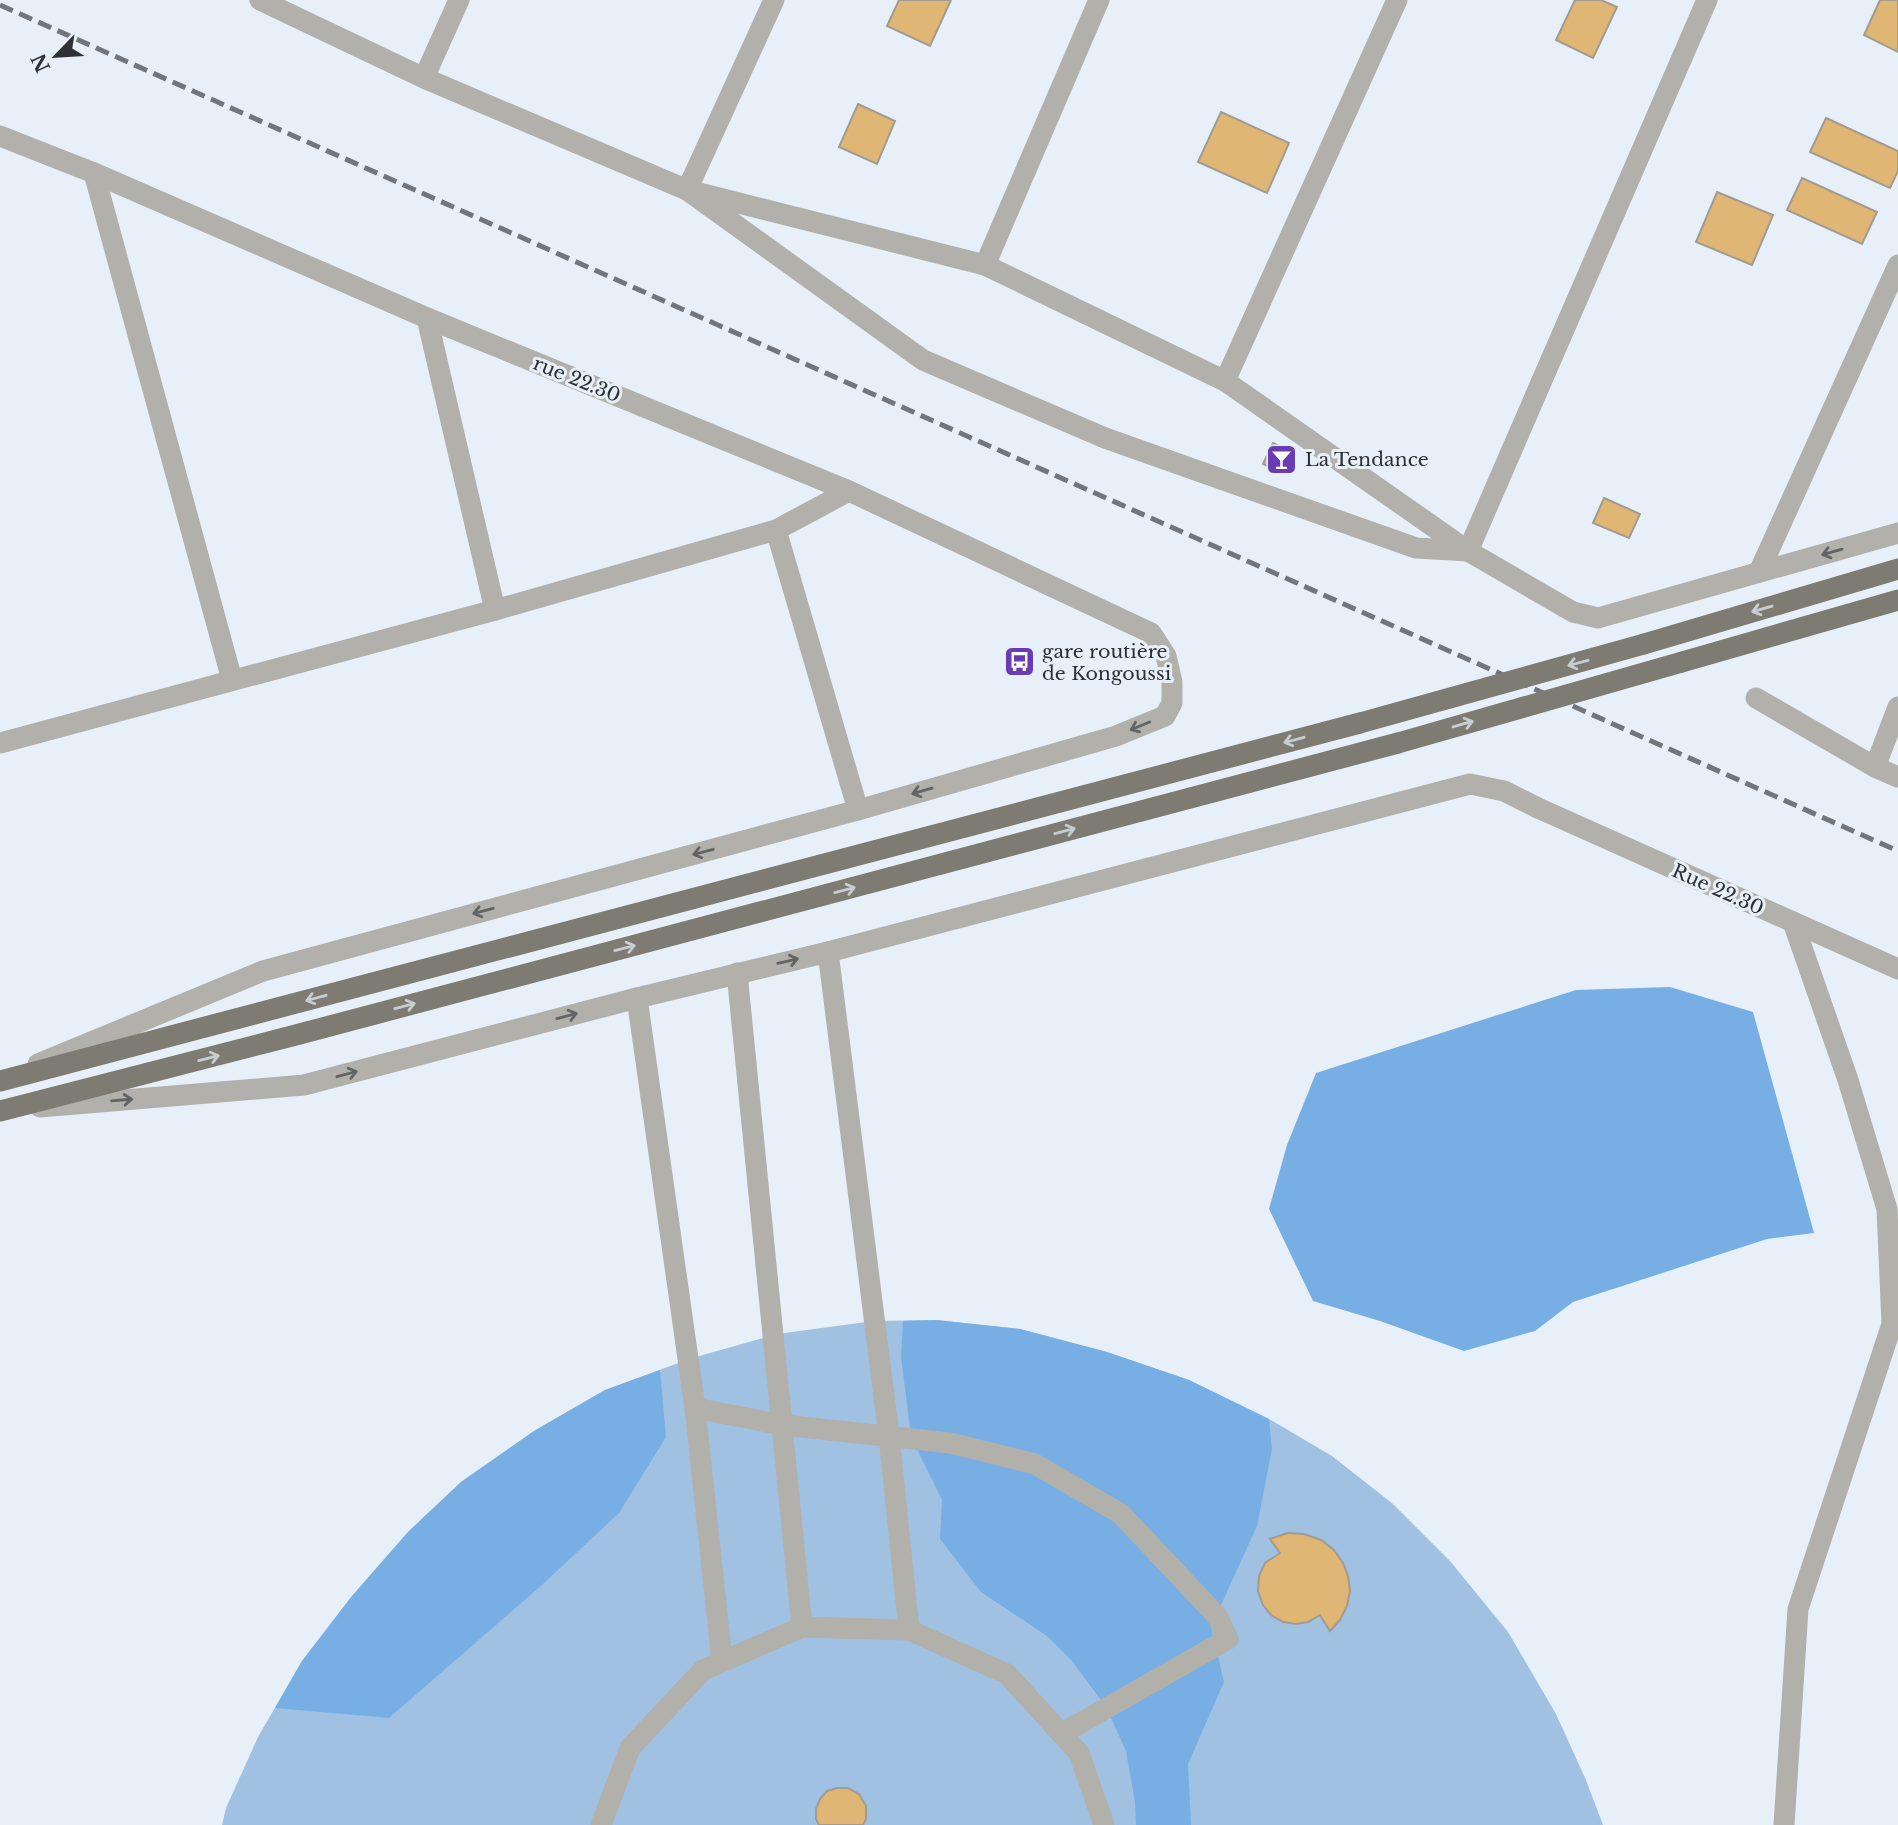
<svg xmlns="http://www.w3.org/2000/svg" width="1898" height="1825" viewBox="0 0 1898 1825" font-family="'Libre Baskerville',serif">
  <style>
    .green { fill: #a0c1e2 }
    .forest { fill: #77afe4 }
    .building { fill: #dfb674; stroke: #a19b91; stroke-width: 2 }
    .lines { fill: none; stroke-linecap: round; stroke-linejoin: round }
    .pedestrian { stroke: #b1b0ab; stroke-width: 21 }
    .minor { stroke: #b1b0ab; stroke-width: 21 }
    .primary { stroke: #7e7b73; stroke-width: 21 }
    .rail { stroke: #70767b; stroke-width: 5; stroke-dasharray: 14 7; stroke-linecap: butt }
    .primary-bridge { stroke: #7e7b73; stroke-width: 21 }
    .oneway { stroke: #626464 }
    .oneway2 { stroke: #c8cdd1 }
    .labels { text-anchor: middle; stroke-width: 6; stroke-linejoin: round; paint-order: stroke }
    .street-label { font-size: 19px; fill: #2d3134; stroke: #e7f0f9 }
    .poi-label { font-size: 19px; fill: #2d3134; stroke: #e7f0f9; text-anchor: start }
  </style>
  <rect width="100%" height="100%" fill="#e7f0f9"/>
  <path class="green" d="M 936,1320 L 1020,1329 L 1107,1352 L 1189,1380 L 1269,1419 L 1332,1456 L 1393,1504 L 1450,1561 L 1508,1632 L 1556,1714 L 1586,1780 L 1603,1825 L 222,1825 L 226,1808 L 258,1737 L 302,1661 L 352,1596 L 408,1532 L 461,1482 L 534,1431 L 605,1390 L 692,1358 L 777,1334 L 874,1321 Z"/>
  <g class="forest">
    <path d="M 1670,987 L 1753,1012 L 1814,1233 L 1767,1239 L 1573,1302 L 1535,1331 L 1464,1351 L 1380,1321 L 1313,1301 L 1269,1209 L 1287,1145 L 1316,1073 L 1576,990 Z"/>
    <path d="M 936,1320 L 1020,1329 L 1107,1352 L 1189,1380 L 1269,1419 L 1272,1449 L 1257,1526 L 1211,1627 L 1224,1682 L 1188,1764 L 1191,1825 L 1136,1825 L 1135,1802 L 1126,1751 L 1106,1707 L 1072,1661 L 1047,1636 L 981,1592 L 940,1539 L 942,1500 L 911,1437 L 901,1356 L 903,1321 Z"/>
    <path d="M 660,1370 L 666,1437 L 619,1513 L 543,1584 L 389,1718 L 275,1708 L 302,1661 L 352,1596 L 408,1532 L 461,1482 L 534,1431 L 605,1390 Z"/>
  </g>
  <g class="building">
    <path d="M 899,0 L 951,0 L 930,46 L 887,26 Z"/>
    <path d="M 1575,0 L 1601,0 L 1617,7 L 1593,58 L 1556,40 Z"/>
    <path d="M 1880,0 L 1898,0 L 1898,52 L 1864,35 Z"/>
    <path d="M 858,104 L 895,121 L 877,164 L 839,147 Z"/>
    <path d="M 1221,112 L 1289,143 L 1267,193 L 1198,162 Z"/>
    <path d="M 1826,118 L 1898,151 L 1898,171 L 1890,188 L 1810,152 Z"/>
    <path d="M 1802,178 L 1877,212 L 1862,244 L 1787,210 Z"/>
    <path d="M 1717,192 L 1773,215 L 1752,265 L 1696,242 Z"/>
    <path d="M 1273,443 L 1292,453 L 1282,473 L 1263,464 Z"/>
    <path d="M 1604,498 L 1640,514 L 1629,538 L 1593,523 Z"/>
    <path d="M 1287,1533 L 1304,1534 L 1321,1540 L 1334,1550 L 1343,1563 L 1348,1576 L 1350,1591 L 1347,1606 L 1340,1620 L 1330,1631 L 1320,1615 L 1308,1622 L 1296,1624 L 1283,1622 L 1271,1615 L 1263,1605 L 1258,1591 L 1259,1576 L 1265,1563 L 1280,1553 L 1270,1539 Z"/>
    <path d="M 837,1788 L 848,1788 L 859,1794 L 866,1806 L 866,1819 L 863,1825 L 819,1825 L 816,1819 L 816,1809 L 820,1799 L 827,1791 Z"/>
  </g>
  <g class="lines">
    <g class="pedestrian">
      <path d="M 828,952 L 889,1436 L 909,1630"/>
      <path d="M 737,973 L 802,1627"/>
      <path d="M 637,998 L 695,1408 L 722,1661"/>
      <path d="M 695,1408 L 783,1425 L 950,1443 L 1035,1464 L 1121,1514 L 1217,1616 L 1228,1639 L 1061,1734"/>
      <path d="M 601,1825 L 630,1748 L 703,1670 L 802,1627 L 909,1630 L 1007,1674 L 1079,1753 L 1104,1825"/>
    </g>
    <g class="minor">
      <path d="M 260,0 L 424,78 L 687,190 L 985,265 L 1225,381 L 1468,551 L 1573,612 L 1598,618 L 1898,533"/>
      <path d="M 774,0 L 687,190 L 923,360 L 1105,438 L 1416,548 L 1468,551 L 1707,0"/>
      <path d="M 424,78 L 459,0"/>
      <path d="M 0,136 L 94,173 L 427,318 L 849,491 L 1151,633 L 1166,656 L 1172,682 L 1172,703 L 1165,716 L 1116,736 L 858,810 L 263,971 L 38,1064"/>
      <path d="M 94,173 L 232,680"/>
      <path d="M 985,265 L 1099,0"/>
      <path d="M 427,318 L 495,610"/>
      <path d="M 1225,381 L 1397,0"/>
      <path d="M 776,530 L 858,810"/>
      <path d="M 1759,572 L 1898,265"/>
      <path d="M 1756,698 L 1875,767 L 1898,777"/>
      <path d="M 0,743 L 495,610 L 776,530 L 849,491"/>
      <path d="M 1875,767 L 1898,707"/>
      <path d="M 40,1107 L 304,1085 L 637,998 L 828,952 L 1470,784 L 1504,791 L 1538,808 L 1898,969"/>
      <path d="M 1784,1825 L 1798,1609 L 1892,1324 L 1887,1209 L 1848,1080 L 1793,922"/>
    </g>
    <g class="primary">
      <path d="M 1644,644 L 1898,569"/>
      <path d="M 1682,662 L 1898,600"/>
      <path d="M 0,1081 L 1360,723"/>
      <path d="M 0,1111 L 292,1036 L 1398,743"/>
    </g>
    <path class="rail" d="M 0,5 L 1898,851"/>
    <g class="primary-bridge">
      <path d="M 1360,723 L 1644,644"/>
      <path d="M 1398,743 L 1682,662"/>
    </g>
  </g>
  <defs><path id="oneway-shaft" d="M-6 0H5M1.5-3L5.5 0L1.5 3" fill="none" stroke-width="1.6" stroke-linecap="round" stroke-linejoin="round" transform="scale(1.75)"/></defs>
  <g class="oneway">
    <use href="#oneway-shaft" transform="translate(1832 552) rotate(164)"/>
    <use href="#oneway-shaft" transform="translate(1140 726) rotate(158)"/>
    <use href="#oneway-shaft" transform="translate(922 791) rotate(164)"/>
    <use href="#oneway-shaft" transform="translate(703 852) rotate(165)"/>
    <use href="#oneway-shaft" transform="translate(483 911) rotate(165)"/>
    <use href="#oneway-shaft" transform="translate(788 961) rotate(-13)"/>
    <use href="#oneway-shaft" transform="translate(567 1016) rotate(-15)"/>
    <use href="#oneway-shaft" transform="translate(347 1074) rotate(-15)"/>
    <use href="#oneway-shaft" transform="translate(122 1100) rotate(-5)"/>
  </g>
  <g class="oneway2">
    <use href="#oneway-shaft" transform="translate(1762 609) rotate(164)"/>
    <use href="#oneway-shaft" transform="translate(1578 663) rotate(165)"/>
    <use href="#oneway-shaft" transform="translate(1463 724) rotate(-16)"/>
    <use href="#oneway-shaft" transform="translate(1294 740) rotate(165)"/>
    <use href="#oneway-shaft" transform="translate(1065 831) rotate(-15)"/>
    <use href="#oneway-shaft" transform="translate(845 890) rotate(-15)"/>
    <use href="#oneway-shaft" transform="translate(625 948) rotate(-15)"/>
    <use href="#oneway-shaft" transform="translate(316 998) rotate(165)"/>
    <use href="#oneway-shaft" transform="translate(405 1006) rotate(-15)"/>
    <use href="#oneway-shaft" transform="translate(209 1058) rotate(-14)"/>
  </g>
  <defs>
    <symbol id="bar-square" viewBox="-11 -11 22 22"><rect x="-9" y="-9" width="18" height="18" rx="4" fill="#693cb3" stroke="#e7f0f9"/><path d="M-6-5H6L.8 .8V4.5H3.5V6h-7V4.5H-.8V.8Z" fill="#fff"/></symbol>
    <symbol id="bus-square" viewBox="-11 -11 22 22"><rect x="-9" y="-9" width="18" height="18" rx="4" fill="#693cb3" stroke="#e7f0f9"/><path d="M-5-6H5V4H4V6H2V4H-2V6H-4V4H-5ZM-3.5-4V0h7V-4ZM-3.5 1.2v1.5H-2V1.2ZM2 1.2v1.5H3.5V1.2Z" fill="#fff"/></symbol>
  </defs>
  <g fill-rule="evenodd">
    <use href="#bar-square" x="1264" y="442" width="35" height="35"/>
    <use href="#bus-square" x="1002" y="644" width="35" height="35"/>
  </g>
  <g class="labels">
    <g class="street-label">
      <text transform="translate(577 379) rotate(22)" y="7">rue 22.30</text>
      <text transform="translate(1718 889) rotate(24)" y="7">Rue 22.30</text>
    </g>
    <g class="poi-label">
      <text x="1305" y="466">La Tendance</text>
      <text x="1042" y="658">gare routière<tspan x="1042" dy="22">de Kongoussi</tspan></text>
    </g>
  </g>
  <g transform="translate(56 56) rotate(245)" stroke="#e7f0f9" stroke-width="5" paint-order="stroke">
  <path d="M0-5L12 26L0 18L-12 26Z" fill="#2d3134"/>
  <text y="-10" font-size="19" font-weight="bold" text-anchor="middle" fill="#2d3134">N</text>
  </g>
</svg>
